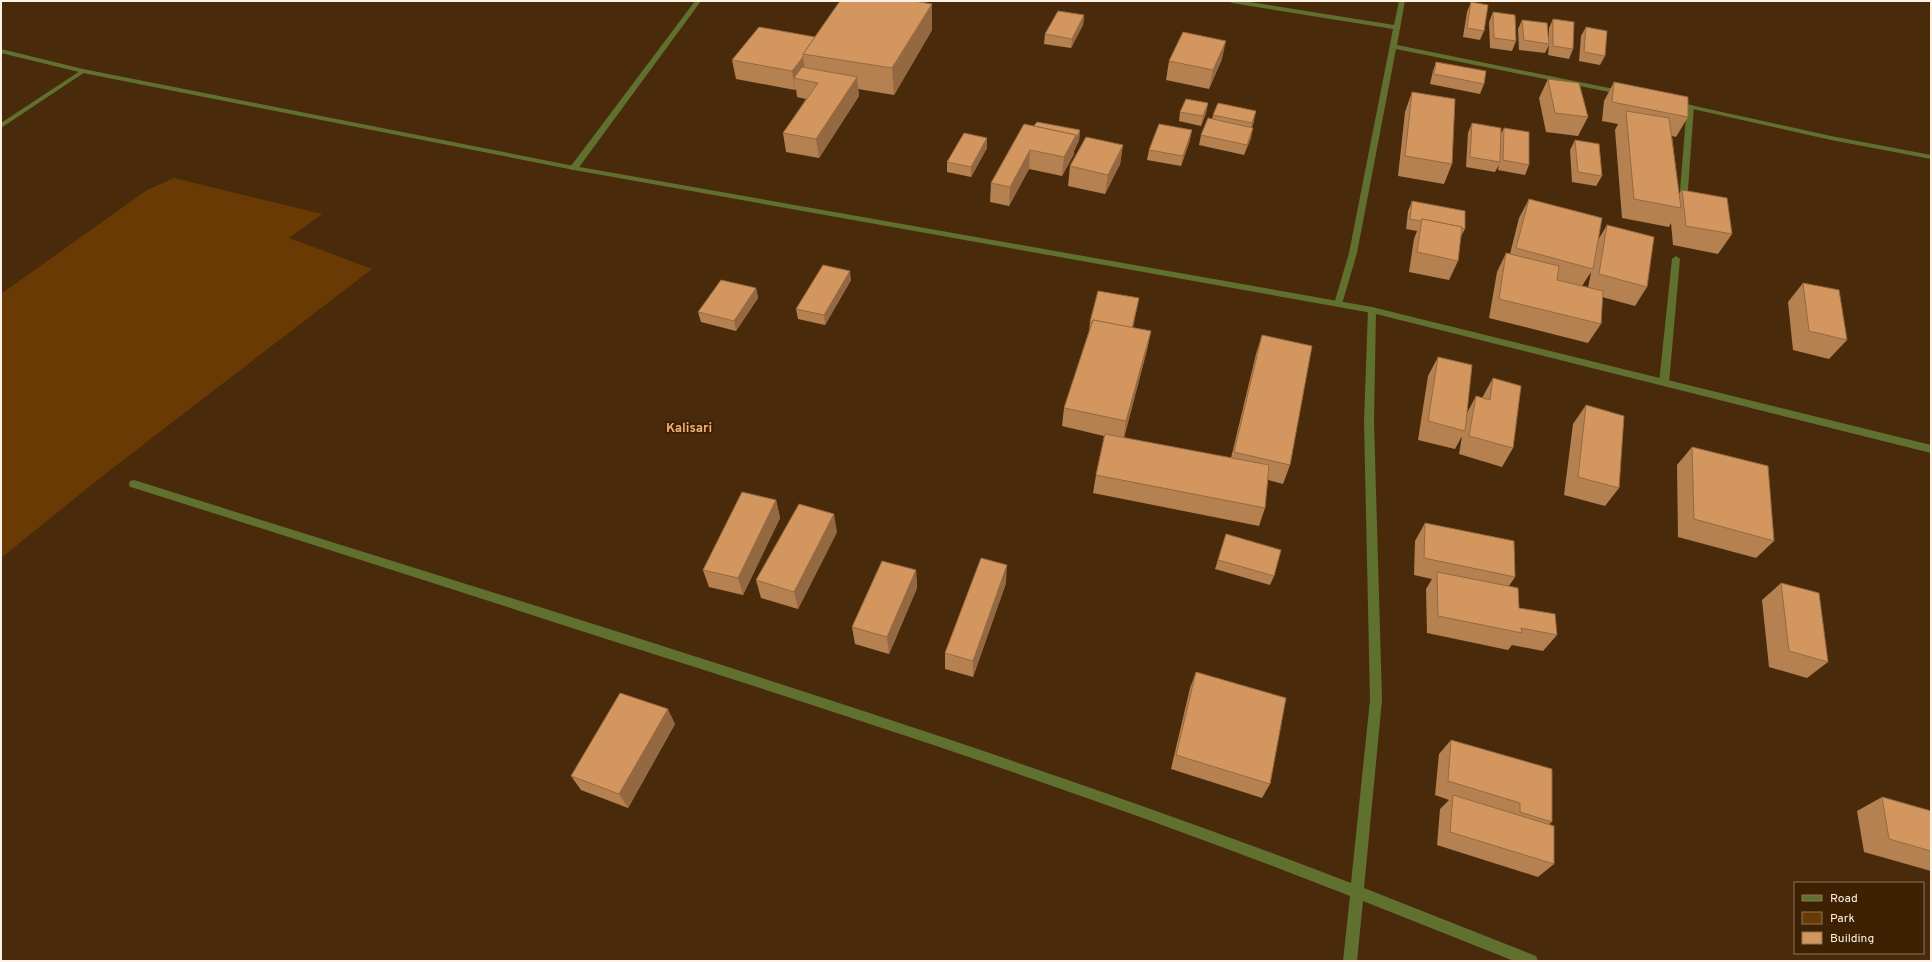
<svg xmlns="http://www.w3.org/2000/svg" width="1932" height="962" viewBox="0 0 1932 962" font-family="Overpass,sans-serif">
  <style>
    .green { fill: #693a03 }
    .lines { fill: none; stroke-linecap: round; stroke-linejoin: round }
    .service { fill: #5f702f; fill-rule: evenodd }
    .minor { fill: #5f702f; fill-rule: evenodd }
    .tertiary { fill: #5f702f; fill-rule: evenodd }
    .wall { fill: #b58151; fill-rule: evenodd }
    .shaded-wall { fill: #946942 }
    .building { fill: #d3965e; stroke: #946942 }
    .labels { text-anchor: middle; stroke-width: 4; stroke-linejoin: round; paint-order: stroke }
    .quarter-label { font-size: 13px; font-weight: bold; fill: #efb078; stroke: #3e2102 }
  </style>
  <rect width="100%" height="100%" fill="#492b0c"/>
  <path class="green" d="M 174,178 L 322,214 L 289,238 L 372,269 L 105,474 L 1,558 L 1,294 L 147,190 Z"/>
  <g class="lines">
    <g class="service">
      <path d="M 83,69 L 85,70 L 85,72 L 1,128 L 1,123 Z"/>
      <path d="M 1687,104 L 1694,106 L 1687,203 L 1683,206 L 1679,203 Z"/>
      <path d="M 1676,256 L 1680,259 L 1669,383 L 1664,386 L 1659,383 L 1672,259 Z"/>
    </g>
    <g class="minor">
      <path d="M 695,1 L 701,1 L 577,170 L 571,170 L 571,166 Z"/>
      <path d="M 1229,1 L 1244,1 L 1394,25 L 1399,1 L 1405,1 L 1397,45 L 1624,91 L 1628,93 L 1624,95 L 1396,49 L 1357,253 L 1342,304 L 1338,307 L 1334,304 L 1349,253 L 1393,29 L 1232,3 Z"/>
      <path d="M 1672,101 L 1831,136 L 1931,155 L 1931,159 L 1831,140 L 1675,105 L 1671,103 Z"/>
      <path d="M 1372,307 L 1376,310 L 1374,421 L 1382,700 L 1364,888 L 1536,956 L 1538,961 L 1514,961 L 1363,901 L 1357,961 L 1343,961 L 1350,896 C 1112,802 869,722 625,645 C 462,592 298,540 134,488 L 130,487 L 129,484 L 130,481 L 134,480 C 404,565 676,648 945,738 C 1081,784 1217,831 1351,883 L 1370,700 L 1364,421 L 1368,310 Z"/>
    </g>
    <path class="tertiary" d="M 1,49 L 83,69 L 574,166 L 1372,307 L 1931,445 L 1931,453 L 1372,313 L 574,170 L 83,73 L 1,53 Z"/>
  </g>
  <g class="wall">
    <path d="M 1471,2 L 1484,31 L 1480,40 L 1463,37 L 1467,12 Z"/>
    <path d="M 932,4 L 932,30 L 894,95 L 858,89 L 859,96 L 819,158 L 786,152 L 783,133 L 806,99 L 797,97 L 796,89 L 795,90 L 736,79 L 732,60 Z"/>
    <path d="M 1493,12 L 1516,41 L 1512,51 L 1490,48 L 1489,22 Z"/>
    <path d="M 1084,15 L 1083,25 L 1071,48 L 1044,44 L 1045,34 Z"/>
    <path d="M 1553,19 L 1573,49 L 1569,59 L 1548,55 L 1549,45 L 1545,53 L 1519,50 L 1518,29 L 1522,20 L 1549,39 L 1549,28 Z"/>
    <path d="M 1586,27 L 1605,56 L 1600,65 L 1579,61 L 1581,36 Z"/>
    <path d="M 1222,59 L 1209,89 L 1166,80 L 1169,61 Z"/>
    <path d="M 1436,62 L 1484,84 L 1480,94 L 1430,84 L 1433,71 Z"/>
    <path d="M 1548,79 L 1588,117 L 1578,136 L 1546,132 L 1539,98 Z"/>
    <path d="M 1614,82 L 1688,117 L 1676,137 L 1672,136 L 1679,194 L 1682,190 L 1732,234 L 1718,254 L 1673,245 L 1671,223 L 1669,227 L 1622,218 L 1615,130 L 1618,124 L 1602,121 L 1604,101 Z"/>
    <path d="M 1412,92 L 1452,164 L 1444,184 L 1398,176 L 1405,112 Z"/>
    <path d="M 1208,103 L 1206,113 L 1201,126 L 1179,121 L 1180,112 Z"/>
    <path d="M 1213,115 L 1254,121 L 1252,127 L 1251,138 L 1244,155 L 1199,145 L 1201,135 L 1212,119 Z"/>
    <path d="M 1472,123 L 1500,135 L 1504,128 L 1529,165 L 1525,175 L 1498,170 L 1499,165 L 1495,172 L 1466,167 L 1468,133 Z"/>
    <path d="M 1034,126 L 1080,130 L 1079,140 L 1074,151 L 1074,154 L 1062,176 L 1029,169 L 1009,206 L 990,202 L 991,183 Z"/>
    <path d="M 1190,140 L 1181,166 L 1147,160 L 1149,150 Z"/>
    <path d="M 1575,140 L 1602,176 L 1596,186 L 1572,182 L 1570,150 Z"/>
    <path d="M 1123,145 L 1120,164 L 1105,194 L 1068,186 L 1070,166 Z"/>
    <path d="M 987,148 L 971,177 L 947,172 L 947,162 Z"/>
    <path d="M 1529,199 L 1598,240 L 1607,225 L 1647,287 L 1635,306 L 1602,297 L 1601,324 L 1588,343 L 1489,318 L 1497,272 L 1506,253 L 1510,254 L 1519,218 ZM 1591,272 L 1588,288 L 1582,286 Z"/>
    <path d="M 1412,201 L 1465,229 L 1460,238 L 1458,261 L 1449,280 L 1409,272 L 1414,239 L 1417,231 L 1406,229 L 1408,211 Z"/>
    <path d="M 851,280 L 825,325 L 798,319 L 796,309 Z"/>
    <path d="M 1803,283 L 1847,340 L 1829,359 L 1793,350 L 1788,302 Z"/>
    <path d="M 756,288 L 758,298 L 736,331 L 701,322 L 698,312 Z"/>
    <path d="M 1139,298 L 1133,328 L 1151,331 L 1147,350 L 1124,438 L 1231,458 L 1256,354 L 1262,335 L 1290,465 L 1283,484 L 1268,480 L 1265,508 L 1259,526 L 1093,493 L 1096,475 L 1104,436 L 1062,426 L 1064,408 L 1089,331 L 1090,322 Z"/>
    <path d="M 1438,357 L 1467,413 L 1476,396 L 1482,398 L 1493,378 L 1513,448 L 1502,467 L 1459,454 L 1462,436 L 1455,449 L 1418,440 L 1428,376 Z"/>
    <path d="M 1586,405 L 1619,488 L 1605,506 L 1564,495 L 1573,424 Z"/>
    <path d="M 1692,447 L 1774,541 L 1756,558 L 1678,537 L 1677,465 Z"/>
    <path d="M 776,500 L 780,518 L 743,595 L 709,587 L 703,570 Z"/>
    <path d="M 1425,523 L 1515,577 L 1509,586 L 1519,608 L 1557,635 L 1543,651 L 1512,645 L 1508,650 L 1427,633 L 1426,589 L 1432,579 L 1414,575 L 1415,541 Z"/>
    <path d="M 837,532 L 798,609 L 761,598 L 756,580 Z"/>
    <path d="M 1226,534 L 1274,576 L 1270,585 L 1215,569 Z"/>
    <path d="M 916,570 L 917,588 L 889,654 L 855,644 L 852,627 Z"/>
    <path d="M 1006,583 L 973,677 L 945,669 L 945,653 Z"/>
    <path d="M 1781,583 L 1828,662 L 1807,678 L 1769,667 L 1762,600 Z"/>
    <path d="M 1196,672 L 1270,784 L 1262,798 L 1171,769 L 1190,688 Z"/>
    <path d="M 675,724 L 628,808 L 581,790 L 571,776 Z"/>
    <path d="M 1451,740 L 1552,822 L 1549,824 L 1554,864 L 1538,877 L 1437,845 L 1440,809 L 1449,800 L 1435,795 L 1439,754 Z"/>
    <path d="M 1882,797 L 1931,811 L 1931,871 L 1864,852 L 1857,811 Z"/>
  </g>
  <g class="shaded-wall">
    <path d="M 932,4 L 932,30 L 894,95 L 892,68 Z"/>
    <path d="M 1084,15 L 1083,25 L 1071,48 L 1072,39 Z"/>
    <path d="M 1226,41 L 1222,59 L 1209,89 L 1213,70 Z"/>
    <path d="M 803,57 L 806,76 L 794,78 L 795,90 L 792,71 Z"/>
    <path d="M 857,77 L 859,96 L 819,158 L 816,139 Z"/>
    <path d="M 1208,103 L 1206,113 L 1201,126 L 1203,116 Z"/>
    <path d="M 1256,111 L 1254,121 L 1250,133 L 1252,123 Z"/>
    <path d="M 1253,128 L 1251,138 L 1244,155 L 1247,145 Z"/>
    <path d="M 1080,130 L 1079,140 L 1074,151 L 1074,154 L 1062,176 L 1064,157 L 1076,135 Z"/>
    <path d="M 1192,130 L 1190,140 L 1181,166 L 1183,156 Z"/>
    <path d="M 987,138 L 987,148 L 971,177 L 971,167 Z"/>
    <path d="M 1123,145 L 1120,164 L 1105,194 L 1108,175 Z"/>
    <path d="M 1030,150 L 1029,169 L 1009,206 L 1010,187 Z"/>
    <path d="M 850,271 L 851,280 L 825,325 L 824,315 Z"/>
    <path d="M 756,288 L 758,298 L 736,331 L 734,321 Z"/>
    <path d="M 1151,331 L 1147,350 L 1123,440 L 1126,421 Z"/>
    <path d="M 776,500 L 780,518 L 743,595 L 738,578 Z"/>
    <path d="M 834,514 L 837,532 L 798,609 L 794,592 Z"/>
    <path d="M 1007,565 L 1006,583 L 973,677 L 973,661 Z"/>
    <path d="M 916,570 L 917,588 L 889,654 L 887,637 Z"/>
    <path d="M 668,709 L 675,724 L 628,808 L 619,794 Z"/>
  </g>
  <g class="building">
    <path d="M 840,1 L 914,1 L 932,4 L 892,68 L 803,54 Z"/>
    <path d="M 1471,2 L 1488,5 L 1484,31 L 1467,28 Z"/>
    <path d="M 1058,11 L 1084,15 L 1072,39 L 1045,34 Z"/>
    <path d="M 1493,12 L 1515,15 L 1516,41 L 1494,38 Z"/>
    <path d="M 1553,19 L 1574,22 L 1573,49 L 1553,46 Z"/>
    <path d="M 1522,20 L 1547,23 L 1549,44 L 1524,40 Z"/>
    <path d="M 759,27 L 815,37 L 803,54 L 803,57 L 792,71 L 732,60 Z"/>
    <path d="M 1586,27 L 1607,31 L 1605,56 L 1584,52 Z"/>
    <path d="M 1183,32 L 1226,41 L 1213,70 L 1169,61 Z"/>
    <path d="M 1436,62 L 1486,71 L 1484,84 L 1434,74 Z"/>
    <path d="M 802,67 L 857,77 L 816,139 L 783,133 L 818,83 L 794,78 Z"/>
    <path d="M 1548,79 L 1579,83 L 1588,117 L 1555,113 Z"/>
    <path d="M 1614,82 L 1688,97 L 1688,117 L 1612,102 Z"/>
    <path d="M 1412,92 L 1455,99 L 1452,164 L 1405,156 Z"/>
    <path d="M 1186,99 L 1208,103 L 1203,116 L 1180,112 Z"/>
    <path d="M 1218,103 L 1256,111 L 1252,123 L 1213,115 Z"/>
    <path d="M 1626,111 L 1669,118 L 1681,208 L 1634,199 Z"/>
    <path d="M 1208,118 L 1253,128 L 1247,145 L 1201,135 Z"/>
    <path d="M 1037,122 L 1080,130 L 1075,141 L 1076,135 L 1034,126 Z"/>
    <path d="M 1472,123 L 1501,128 L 1500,162 L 1470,157 Z"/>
    <path d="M 1024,124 L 1076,135 L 1064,157 L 1030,150 L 1010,187 L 991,183 Z"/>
    <path d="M 1159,124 L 1192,130 L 1183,156 L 1149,150 Z"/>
    <path d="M 1504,128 L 1529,132 L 1529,165 L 1503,160 Z"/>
    <path d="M 964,133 L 987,138 L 971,167 L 947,162 Z"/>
    <path d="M 1086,137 L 1123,145 L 1108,175 L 1070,166 Z"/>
    <path d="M 1575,140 L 1599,144 L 1602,176 L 1578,172 Z"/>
    <path d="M 1682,190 L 1727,198 L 1732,234 L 1686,226 Z"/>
    <path d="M 1529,199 L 1602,218 L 1593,269 L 1516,248 Z"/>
    <path d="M 1412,201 L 1465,211 L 1465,229 L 1462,228 L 1462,227 L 1422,219 L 1421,221 L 1410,219 Z"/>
    <path d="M 1422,219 L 1462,227 L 1458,261 L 1417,252 Z"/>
    <path d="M 1607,225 L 1654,237 L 1647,287 L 1599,274 Z"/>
    <path d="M 1506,253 L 1559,266 L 1557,280 L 1603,291 L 1601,324 L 1499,299 Z"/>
    <path d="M 823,265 L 850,271 L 824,315 L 796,309 Z"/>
    <path d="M 721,280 L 756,288 L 734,321 L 698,312 Z"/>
    <path d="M 1803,283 L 1839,290 L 1847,340 L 1809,331 Z"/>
    <path d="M 1098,291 L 1139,298 L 1132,328 L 1093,320 L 1092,322 L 1090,322 Z"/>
    <path d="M 1093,320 L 1151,331 L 1126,421 L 1064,408 Z"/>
    <path d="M 1262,335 L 1312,346 L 1290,465 L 1234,452 Z"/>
    <path d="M 1438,357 L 1472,365 L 1465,431 L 1428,421 Z"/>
    <path d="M 1493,378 L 1521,386 L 1513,448 L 1469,436 L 1476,396 L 1490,400 Z"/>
    <path d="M 1586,405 L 1624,416 L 1619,488 L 1578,477 Z"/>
    <path d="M 1105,434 L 1269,465 L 1265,508 L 1096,475 Z"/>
    <path d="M 1692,447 L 1768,466 L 1774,541 L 1694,519 Z"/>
    <path d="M 742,492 L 776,500 L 738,578 L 703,570 Z"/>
    <path d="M 799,504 L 834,514 L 794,592 L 756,580 Z"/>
    <path d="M 1425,523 L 1514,541 L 1515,577 L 1424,558 Z"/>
    <path d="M 1226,534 L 1281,550 L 1274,576 L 1218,560 Z"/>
    <path d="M 981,558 L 1007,565 L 973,661 L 945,653 Z"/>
    <path d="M 882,561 L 916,570 L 887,637 L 852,627 Z"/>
    <path d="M 1437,572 L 1518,588 L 1519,608 L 1555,614 L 1557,635 L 1521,628 L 1522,633 L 1438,616 Z"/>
    <path d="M 1781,583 L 1819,593 L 1828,662 L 1789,651 Z"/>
    <path d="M 1196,672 L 1286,698 L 1270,784 L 1176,755 Z"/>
    <path d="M 620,693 L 668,709 L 619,794 L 571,776 Z"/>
    <path d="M 1451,740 L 1552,769 L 1552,822 L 1520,812 L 1520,803 L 1448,781 Z"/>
    <path d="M 1453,795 L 1554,826 L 1554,864 L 1450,832 Z"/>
    <path d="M 1882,797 L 1931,811 L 1931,851 L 1889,839 Z"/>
  </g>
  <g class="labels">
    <g class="quarter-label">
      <text x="689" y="432">Kalisari</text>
    </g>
  </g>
  <rect width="1932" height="962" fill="none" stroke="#fef1e6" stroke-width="4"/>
  <rect x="1794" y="882" width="130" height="72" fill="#3e2102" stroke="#8b745d"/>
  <rect x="1802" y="895" width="20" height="6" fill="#5f702f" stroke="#8b745d"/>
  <text x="1830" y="902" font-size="12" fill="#fef1e6">Road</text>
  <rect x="1802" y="912" width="20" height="12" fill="#693a03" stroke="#8b745d"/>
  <text x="1830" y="922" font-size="12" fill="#fef1e6">Park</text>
  <rect x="1802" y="932" width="20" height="12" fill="#d3965e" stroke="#8b745d"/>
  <text x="1830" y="942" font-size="12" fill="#fef1e6">Building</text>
</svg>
